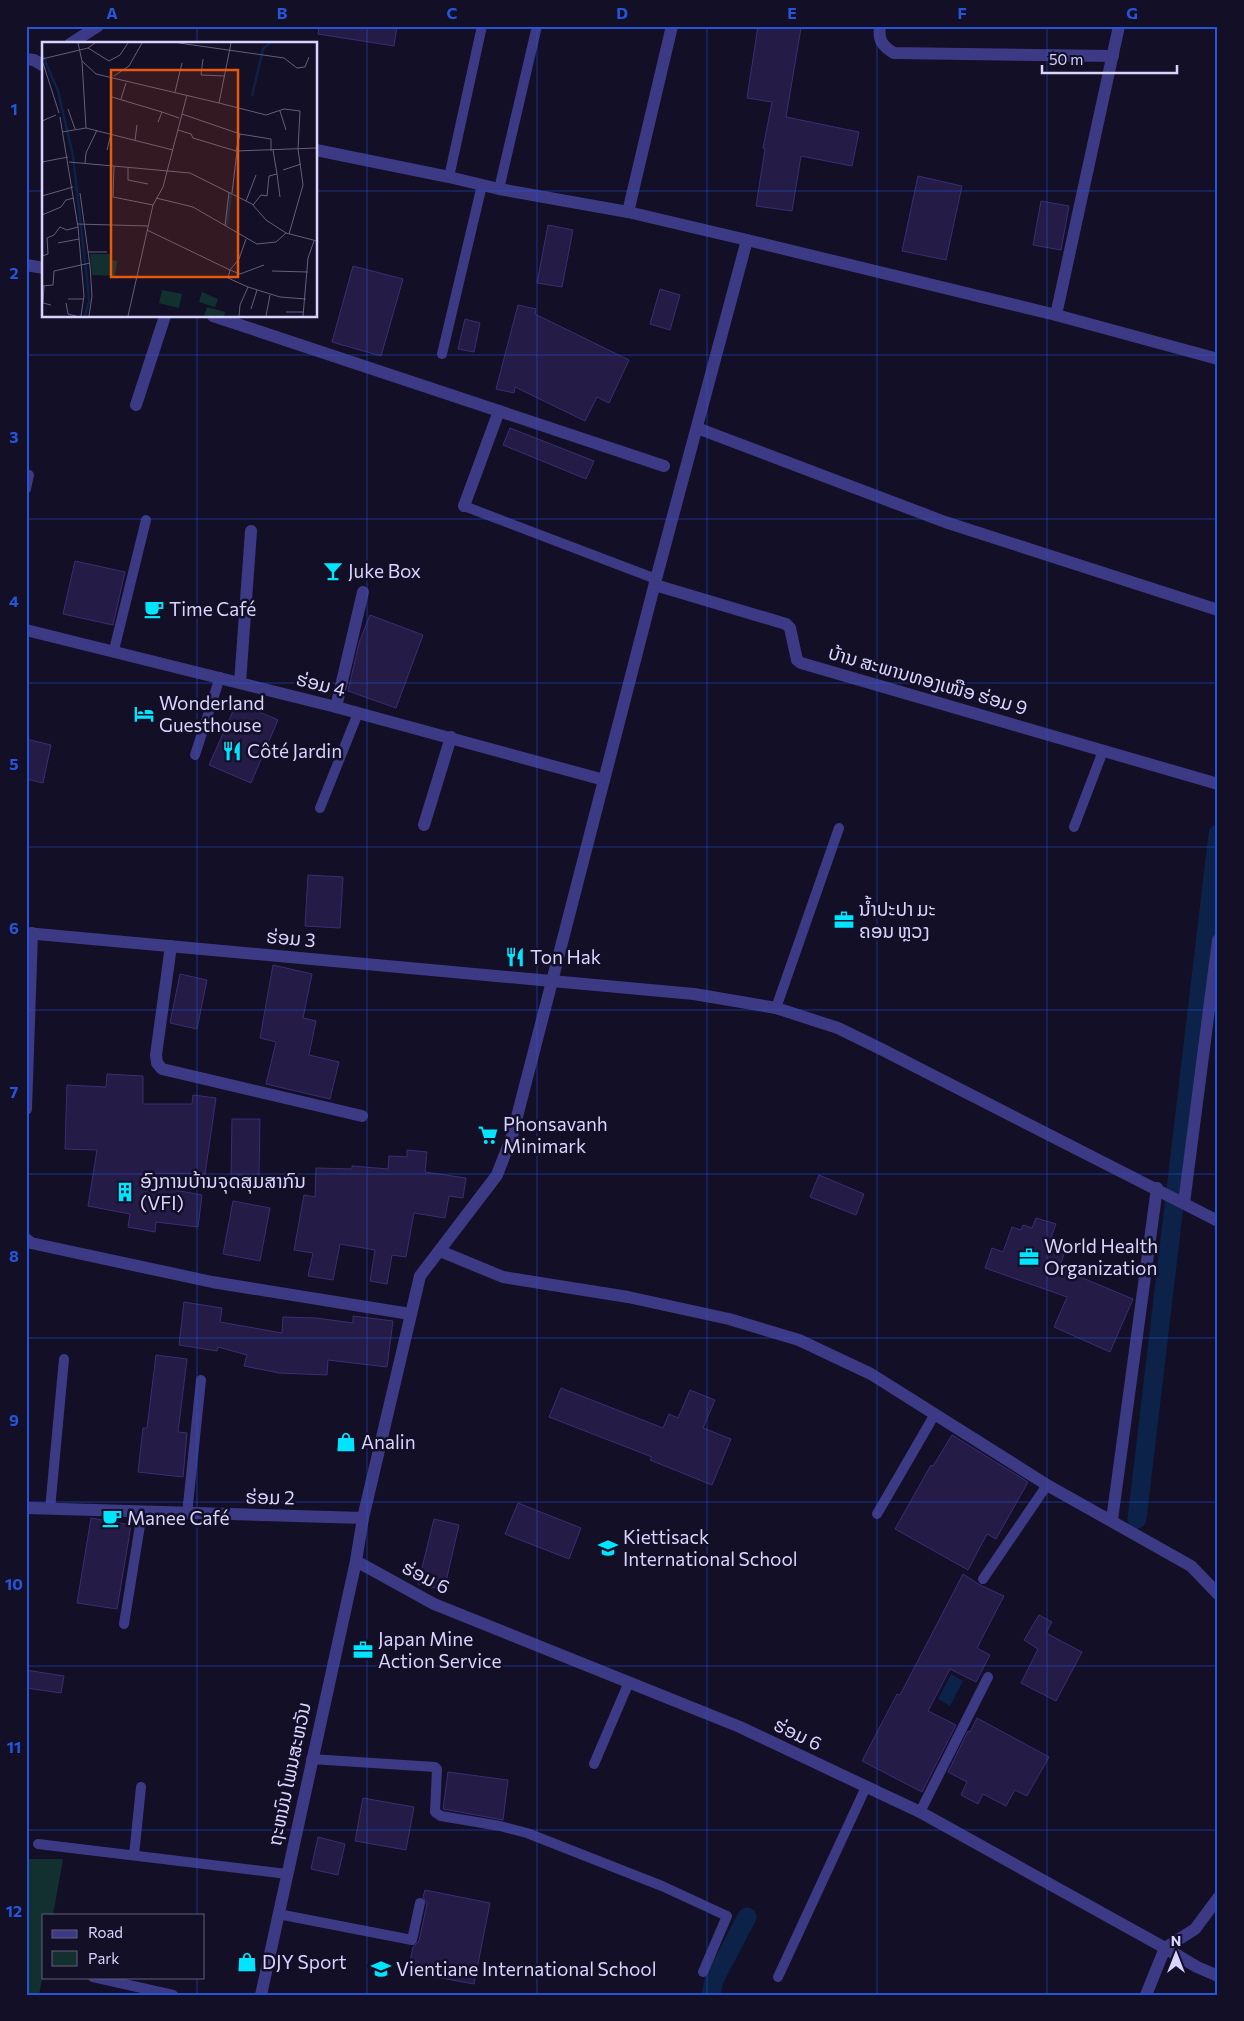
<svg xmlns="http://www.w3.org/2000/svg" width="1244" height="2021" viewBox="0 0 1244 2021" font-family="Commissioner,'Noto Sans Lao',sans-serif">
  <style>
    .green { fill: #12302f }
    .water { fill: #0c2248 }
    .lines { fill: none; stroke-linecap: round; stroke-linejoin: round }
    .canal { stroke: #0c2248; stroke-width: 19 }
    .building { fill: #241b47; stroke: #3b2d73 }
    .service { stroke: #3d3a85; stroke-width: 10 }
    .minor { stroke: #3d3a85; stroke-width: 12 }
    .tertiary { stroke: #3d3a85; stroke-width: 12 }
    .grid { fill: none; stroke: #2655da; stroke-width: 1; stroke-opacity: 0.55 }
    .labels { text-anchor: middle; stroke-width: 5; stroke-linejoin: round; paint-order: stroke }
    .poi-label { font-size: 19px; fill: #d9d4ff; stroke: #130f26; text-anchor: start }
    .street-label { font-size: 19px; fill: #d9d4ff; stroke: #130f26 }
    .inset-river { fill: none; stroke: #0c2248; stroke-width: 2.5 }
    .inset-road { fill: none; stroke: #625e7d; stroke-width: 1 }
    .view { fill: #e8590c; fill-opacity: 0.15; stroke: #e8590c; stroke-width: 2.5 }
    .inset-edge { fill: none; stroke: #d9d4ff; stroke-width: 2.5 }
    .neatline { fill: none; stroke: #2655da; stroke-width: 2 }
    .grid-label { font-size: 16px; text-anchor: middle; font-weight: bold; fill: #2655da }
  </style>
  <rect width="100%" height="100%" fill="#130f26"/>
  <path class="green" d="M 26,1859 L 63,1859 L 53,1915 L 44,1915 L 44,1968 L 39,1995 L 26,1995 Z"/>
  <path class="water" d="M 951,1674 L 963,1681 L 950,1706 L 938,1699 Z"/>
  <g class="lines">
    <g class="canal">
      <path d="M 1137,1519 L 1218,834"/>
      <path d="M 711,1995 L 714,1980 L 747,1917"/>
    </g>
  </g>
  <g class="building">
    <path d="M 319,26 L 397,26 L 394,46 L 318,34 Z"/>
    <path d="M 758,26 L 801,28 L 786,117 L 859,132 L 852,166 L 801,156 L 792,211 L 756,206 L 765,149 L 763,148 L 772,102 L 747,98 Z"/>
    <path d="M 918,176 L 962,186 L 946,260 L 902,251 Z"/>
    <path d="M 1041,201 L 1069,206 L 1061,250 L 1033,245 Z"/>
    <path d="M 548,225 L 573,230 L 562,287 L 537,283 Z"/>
    <path d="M 353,266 L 403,279 L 381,356 L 332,342 Z"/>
    <path d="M 660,289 L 680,295 L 670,330 L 650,324 Z"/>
    <path d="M 518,305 L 536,309 L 535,314 L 629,360 L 609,403 L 597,397 L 585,421 L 515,387 L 514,393 L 496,389 Z"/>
    <path d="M 465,319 L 480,323 L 474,352 L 458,349 Z"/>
    <path d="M 510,428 L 594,461 L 586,479 L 503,445 Z"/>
    <path d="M 75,561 L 125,572 L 113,625 L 63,614 Z"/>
    <path d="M 370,615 L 423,635 L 396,708 L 348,691 L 359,643 Z"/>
    <path d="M 237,702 L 278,720 L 251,783 L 209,765 Z"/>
    <path d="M 26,739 L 51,745 L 43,783 L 26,779 Z"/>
    <path d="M 308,875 L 343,877 L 340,928 L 305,926 Z"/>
    <path d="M 273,965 L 312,974 L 303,1018 L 316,1021 L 309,1055 L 339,1062 L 330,1099 L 266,1084 L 276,1042 L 260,1038 Z"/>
    <path d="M 180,974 L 207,980 L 197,1029 L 170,1023 Z"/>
    <path d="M 107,1074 L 143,1076 L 143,1104 L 192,1104 L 193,1095 L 216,1098 L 205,1174 L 148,1173 L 147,1185 L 202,1195 L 198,1227 L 156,1222 L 155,1232 L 128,1227 L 130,1214 L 88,1206 L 97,1150 L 65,1149 L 67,1085 L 106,1087 Z"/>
    <path d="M 232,1119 L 260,1119 L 259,1175 L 231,1175 Z"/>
    <path d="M 407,1150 L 427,1152 L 425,1172 L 466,1178 L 463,1198 L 449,1196 L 445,1218 L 414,1213 L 406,1257 L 392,1255 L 387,1284 L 370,1281 L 375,1250 L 340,1244 L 333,1280 L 308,1276 L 313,1253 L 294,1250 L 304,1195 L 315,1197 L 316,1168 L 352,1169 L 352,1166 L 388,1169 L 389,1156 L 407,1157 Z"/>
    <path d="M 819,1175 L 864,1194 L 856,1215 L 810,1197 Z"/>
    <path d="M 233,1201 L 270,1208 L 260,1261 L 223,1254 Z"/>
    <path d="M 1036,1218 L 1056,1224 L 1051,1238 L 1058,1241 L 1056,1246 L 1066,1249 L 1059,1268 L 1133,1299 L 1110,1352 L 1054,1327 L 1067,1297 L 985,1268 L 992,1248 L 1003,1252 L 1012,1227 L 1021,1230 L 1023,1225 L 1032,1228 Z"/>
    <path d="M 184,1302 L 222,1308 L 220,1322 L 282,1333 L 283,1317 L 316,1318 L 353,1323 L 353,1316 L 393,1321 L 387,1367 L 328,1360 L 327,1375 L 279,1373 L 244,1366 L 247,1355 L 218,1347 L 217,1351 L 179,1345 Z"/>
    <path d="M 156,1355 L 187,1359 L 178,1432 L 187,1433 L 183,1477 L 138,1472 L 143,1428 L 147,1428 Z"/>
    <path d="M 561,1388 L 663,1428 L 669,1414 L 678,1418 L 690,1390 L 715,1400 L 703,1428 L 731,1439 L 712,1485 L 650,1460 L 652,1457 L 549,1417 Z"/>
    <path d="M 952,1435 L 1028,1482 L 996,1539 L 987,1534 L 968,1570 L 895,1529 L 931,1465 L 933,1466 Z"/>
    <path d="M 518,1503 L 581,1528 L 569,1559 L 505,1534 Z"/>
    <path d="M 91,1518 L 131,1525 L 117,1609 L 77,1603 Z"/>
    <path d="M 434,1519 L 459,1525 L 444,1590 L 418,1584 Z"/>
    <path d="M 963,1574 L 980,1585 L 1004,1596 L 977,1648 L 990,1655 L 976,1682 L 950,1669 L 928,1711 L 956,1725 L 922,1792 L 862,1761 L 897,1694 L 900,1695 Z"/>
    <path d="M 1039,1615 L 1052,1622 L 1046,1633 L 1082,1652 L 1056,1701 L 1021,1683 L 1038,1649 L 1024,1640 Z"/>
    <path d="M 26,1670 L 64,1676 L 61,1693 L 26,1688 Z"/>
    <path d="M 977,1718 L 1049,1757 L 1027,1796 L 1015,1790 L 1006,1806 L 983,1794 L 978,1804 L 961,1795 L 967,1782 L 948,1772 L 968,1731 L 970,1732 Z"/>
    <path d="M 448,1772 L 508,1780 L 503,1820 L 443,1809 Z"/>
    <path d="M 363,1798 L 414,1807 L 406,1850 L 355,1841 Z"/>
    <path d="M 318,1837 L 345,1844 L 338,1875 L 311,1869 Z"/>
    <path d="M 425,1890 L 490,1903 L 474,1984 L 408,1972 L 413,1947 L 419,1941 L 427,1904 L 423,1897 Z"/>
  </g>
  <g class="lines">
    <g class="service">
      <path d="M 449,177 L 482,26"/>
      <path d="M 499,189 L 537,26"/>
      <path d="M 442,354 L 482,185"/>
      <path d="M 26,489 L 29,475"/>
      <path d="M 464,506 L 656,579"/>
      <path d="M 114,650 L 146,520"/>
      <path d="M 195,755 L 220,677"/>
      <path d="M 320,808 L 358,713"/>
      <path d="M 1074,827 L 1103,751"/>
      <path d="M 776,1008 L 839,828"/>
      <path d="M 50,1509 L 64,1359"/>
      <path d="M 187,1514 L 201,1380"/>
      <path d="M 877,1514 L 935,1414"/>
      <path d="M 983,1579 L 1047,1485"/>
      <path d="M 124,1624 L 142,1513"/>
      <path d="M 311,1759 L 435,1767 L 437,1769 L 435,1812 L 441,1816 L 500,1826 L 527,1833 L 662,1886 L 727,1916 L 703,1972"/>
      <path d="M 594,1764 L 629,1682"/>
      <path d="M 920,1812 L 988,1677"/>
      <path d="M 38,1844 L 287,1874"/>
      <path d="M 134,1855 L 141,1787"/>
      <path d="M 278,1914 L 412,1940 L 420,1903"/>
      <path d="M 93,1977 L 173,1995"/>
      <path d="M 778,1977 L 866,1787"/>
    </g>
    <g class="minor">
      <path d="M 880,26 C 878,40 882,46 894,53 L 1113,56"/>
      <path d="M 70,44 L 98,26"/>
      <path d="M 26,59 L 34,60 L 44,66"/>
      <path d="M 316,150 L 449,177 L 499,189 L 628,212 L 747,240"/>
      <path d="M 628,212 L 672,26"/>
      <path d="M 26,265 L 44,268"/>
      <path d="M 1056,315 L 1218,359"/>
      <path d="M 213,316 L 499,411 L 464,506"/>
      <path d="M 136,405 L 165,316"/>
      <path d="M 499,411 L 664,466"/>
      <path d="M 697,428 L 945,522 L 1218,610"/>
      <path d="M 655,585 L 786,624 L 790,628 L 797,660 L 801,663 L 1218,784"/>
      <path d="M 26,630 L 336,707 L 604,780"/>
      <path d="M 240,683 L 251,531"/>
      <path d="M 336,707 L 363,592"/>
      <path d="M 424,825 L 451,737"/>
      <path d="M 171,946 L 156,1055 L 157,1063 L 162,1069 L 362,1116"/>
      <path d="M 26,1109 L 32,933"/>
      <path d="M 1184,1203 L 1218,940"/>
      <path d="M 26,1239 L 31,1243 L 212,1282 L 410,1314"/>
      <path d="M 440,1251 L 503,1277 L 628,1297 L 729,1319 L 799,1340 L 871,1374 L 1047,1485 L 1191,1566 L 1218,1594"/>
      <path d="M 26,1508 L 363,1518"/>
      <path d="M 1112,1520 L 1157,1188"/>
      <path d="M 356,1561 L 434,1604 L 740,1727 L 920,1812 L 1165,1948 L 1146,1995"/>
      <path d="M 1218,1898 L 1195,1929 L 1165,1948 L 1197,1967 L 1218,1976"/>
    </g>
    <g class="tertiary">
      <path d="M 26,933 L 694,994 L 776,1008 L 838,1028 L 881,1049 L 1218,1221"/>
      <path d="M 261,1995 L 356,1561 L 363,1518 L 420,1276 L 497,1175 L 512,1136 L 656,579 L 747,240 L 1056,315 L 1119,26"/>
    </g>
  </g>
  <path class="grid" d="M 197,26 L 197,44M 367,26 L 367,1995M 537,26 L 537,1995M 707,26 L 707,1995M 877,26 L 877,1995M 1047,26 L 1047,1995M 26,191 L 44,191M 316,191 L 1218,191M 197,316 L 197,1915M 26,355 L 1218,355M 26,519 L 1218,519M 26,683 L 1218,683M 26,847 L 1218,847M 26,1010 L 1218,1010M 26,1174 L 1218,1174M 26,1338 L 1218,1338M 26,1502 L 1218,1502M 26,1666 L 1218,1666M 26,1830 L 1218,1830M 197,1977 L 197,1995"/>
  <defs>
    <symbol id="bar-bare" viewBox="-9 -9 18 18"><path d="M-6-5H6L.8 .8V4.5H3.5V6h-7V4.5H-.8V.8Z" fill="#00e5ff" stroke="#130f26" stroke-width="2.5" paint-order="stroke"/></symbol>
    <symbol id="cafe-bare" viewBox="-9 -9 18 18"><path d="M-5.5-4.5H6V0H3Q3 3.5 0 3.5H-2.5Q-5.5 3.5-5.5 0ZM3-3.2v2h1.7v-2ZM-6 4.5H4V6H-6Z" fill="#00e5ff" stroke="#130f26" stroke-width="2.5" paint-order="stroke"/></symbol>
    <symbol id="hotel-bare" viewBox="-9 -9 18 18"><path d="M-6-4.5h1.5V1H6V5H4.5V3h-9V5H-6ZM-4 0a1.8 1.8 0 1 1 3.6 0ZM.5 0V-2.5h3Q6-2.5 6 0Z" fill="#00e5ff" stroke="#130f26" stroke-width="2.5" paint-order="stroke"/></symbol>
    <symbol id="restaurant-bare" viewBox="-9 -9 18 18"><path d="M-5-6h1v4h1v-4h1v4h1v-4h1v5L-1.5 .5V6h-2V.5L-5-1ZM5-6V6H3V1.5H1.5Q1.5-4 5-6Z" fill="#00e5ff" stroke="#130f26" stroke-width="2.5" paint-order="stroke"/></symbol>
    <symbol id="office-bare" viewBox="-9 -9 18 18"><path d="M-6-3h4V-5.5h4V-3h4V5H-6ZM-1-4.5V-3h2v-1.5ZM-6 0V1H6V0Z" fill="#00e5ff" stroke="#130f26" stroke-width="2.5" paint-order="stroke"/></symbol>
    <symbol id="supermarket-bare" viewBox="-9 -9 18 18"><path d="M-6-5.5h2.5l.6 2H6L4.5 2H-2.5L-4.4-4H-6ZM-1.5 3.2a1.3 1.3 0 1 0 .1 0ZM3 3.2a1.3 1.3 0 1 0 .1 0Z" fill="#00e5ff" stroke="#130f26" stroke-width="2.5" paint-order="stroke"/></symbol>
    <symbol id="building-bare" viewBox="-9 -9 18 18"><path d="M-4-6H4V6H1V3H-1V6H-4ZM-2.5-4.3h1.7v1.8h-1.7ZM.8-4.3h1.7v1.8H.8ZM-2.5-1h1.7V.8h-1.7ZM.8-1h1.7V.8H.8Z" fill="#00e5ff" stroke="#130f26" stroke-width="2.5" paint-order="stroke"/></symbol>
    <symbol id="shop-bare" viewBox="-9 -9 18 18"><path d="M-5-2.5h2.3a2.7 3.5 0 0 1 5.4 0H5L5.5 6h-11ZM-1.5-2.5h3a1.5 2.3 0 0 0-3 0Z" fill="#00e5ff" stroke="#130f26" stroke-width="2.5" paint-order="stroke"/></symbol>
    <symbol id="school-bare" viewBox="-9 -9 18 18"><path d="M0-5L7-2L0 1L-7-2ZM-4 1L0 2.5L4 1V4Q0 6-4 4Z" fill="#00e5ff" stroke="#130f26" stroke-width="2.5" paint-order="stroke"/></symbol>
  </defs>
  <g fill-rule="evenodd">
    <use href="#bar-bare" x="319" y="557" width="28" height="28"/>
    <use href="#cafe-bare" x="140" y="595" width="28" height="28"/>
    <use href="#hotel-bare" x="130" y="700" width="28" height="28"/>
    <use href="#restaurant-bare" x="218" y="737" width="28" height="28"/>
    <use href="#office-bare" x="830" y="906" width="28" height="28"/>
    <use href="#restaurant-bare" x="501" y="943" width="28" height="28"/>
    <use href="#supermarket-bare" x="474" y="1121" width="28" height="28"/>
    <use href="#building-bare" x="111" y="1178" width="28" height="28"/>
    <use href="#office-bare" x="1015" y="1243" width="28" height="28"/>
    <use href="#shop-bare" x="332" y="1428" width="28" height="28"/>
    <use href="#cafe-bare" x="98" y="1504" width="28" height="28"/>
    <use href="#school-bare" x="594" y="1534" width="28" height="28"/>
    <use href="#office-bare" x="349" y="1636" width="28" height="28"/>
    <use href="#shop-bare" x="233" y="1948" width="28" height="28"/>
    <use href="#school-bare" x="367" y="1955" width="28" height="28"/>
  </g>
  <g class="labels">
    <g class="poi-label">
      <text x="348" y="578">Juke Box</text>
      <text x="169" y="616">Time Café</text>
      <text x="159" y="710">Wonderland<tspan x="159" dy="22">Guesthouse</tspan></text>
      <text x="247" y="758">Côté Jardin</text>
      <text x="859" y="916">ນ້ຳປະປາ ມະ<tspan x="859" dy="22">ຄອນ ຫຼວງ</tspan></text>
      <text x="530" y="964">Ton Hak</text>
      <text x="503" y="1131">Phonsavanh<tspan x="503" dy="22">Minimark</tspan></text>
      <text x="140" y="1188">ອົງການບ້ານຈຸດສຸມສາກົນ<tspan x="140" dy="22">(VFI)</tspan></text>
      <text x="1044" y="1253">World Health<tspan x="1044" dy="22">Organization</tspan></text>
      <text x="361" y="1449">Analin</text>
      <text x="127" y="1525">Manee Café</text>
      <text x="623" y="1544">Kiettisack<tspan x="623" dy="22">International School</tspan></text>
      <text x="378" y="1646">Japan Mine<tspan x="378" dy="22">Action Service</tspan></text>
      <text x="262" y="1969">DJY Sport</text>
      <text x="396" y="1976">Vientiane International School</text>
    </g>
    <g class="street-label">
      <text transform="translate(928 680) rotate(16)" y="7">ບ້ານ ສະພານທອງເໜືອ ຮ່ອມ 9</text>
      <text transform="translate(321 684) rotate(14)" y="7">ຮ່ອມ 4</text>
      <text transform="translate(291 938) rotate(5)" y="7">ຮ່ອມ 3</text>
      <text transform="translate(270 1497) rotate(1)" y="7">ຮ່ອມ 2</text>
      <text transform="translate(426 1577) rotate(27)" y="7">ຮ່ອມ 6</text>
      <text transform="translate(798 1734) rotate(26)" y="7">ຮ່ອມ 6</text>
      <text transform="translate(289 1774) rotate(-78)" y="7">ຖະຫນົນ ໂພນສະຫວັນ</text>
    </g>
  </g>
  <g transform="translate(42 42)">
    <rect width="275" height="275" fill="#130f26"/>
    <path d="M 48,212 L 70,212 L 70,218 L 75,219 L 73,234 L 50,233 ZM 120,248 L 140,252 L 137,266 L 117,261 ZM 160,250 L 176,257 L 173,265 L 157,260 ZM 165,265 L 183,270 L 182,274 L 162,274 Z" fill="#12302f"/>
    <path class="inset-river" d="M 0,12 L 16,49 L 31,114 L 45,237 L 47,259 L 43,274M 210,54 L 221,7 L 228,1M 185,184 L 189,150"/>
    <path class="inset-road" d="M 36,1 L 40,19 L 54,32 L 177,61 L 189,1M 137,1 L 242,16 L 255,26 L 263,25 L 267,15M 46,6 L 67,19 L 78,13 L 86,1M 0,17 L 46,6 L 53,1M 161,17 L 159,33 L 183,34M 40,19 L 44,86M 1,21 L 17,71M 72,34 L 87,24 L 100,1M 133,50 L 140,21M 70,55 L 120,70 L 116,80M 79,57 L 84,41M 177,61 L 224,73 L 242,67 L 258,69 L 256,107 L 261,143 L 247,192M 26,67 L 33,87M 238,69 L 244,88M 120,70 L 137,76M 140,72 L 198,92 L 229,97 L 229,109M 18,75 L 36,185 L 42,254 L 39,274M 0,79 L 14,73M 136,88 L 149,92 L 151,96 L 194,109 L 275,106M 20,90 L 44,86 L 131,108M 93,98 L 95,83M 65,108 L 69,92M 194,109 L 198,92M 0,120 L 26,115M 27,120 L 148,131 L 210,162 L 224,178 L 244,191 L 275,199M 43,121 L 44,111 L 55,88M 72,124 L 71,155 L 111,163M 86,125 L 86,138 L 106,142M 241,128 L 259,122M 235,132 L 238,155M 38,151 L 48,224 L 50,254 L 47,274M 190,151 L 195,109M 0,154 L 31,145M 114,156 L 151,165 L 215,202 L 234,200 L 244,191M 204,159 L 214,133M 211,163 L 219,153 L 225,154 L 227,134 L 235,132 L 231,108M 0,173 L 19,165 L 24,158 L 32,156M 35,182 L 106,184M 183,184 L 187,150M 105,188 L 188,228 L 186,236 L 206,245 L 238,255 L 264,257M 204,197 L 197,217 L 188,228 L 198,232 L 222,223M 16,201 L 37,197M 46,210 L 65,210M 0,214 L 6,212 L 5,196 L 12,193 L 18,185 L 25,188 L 36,185M 230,229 L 266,230M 0,244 L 11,243 L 12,229 L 48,221M 2,244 L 1,261 L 9,263M 26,257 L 42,257M 24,261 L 26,272 L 34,274M 209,267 L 215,248M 244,270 L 262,270M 86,274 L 111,163 L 121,145 L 145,53M 197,274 L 198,263 L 206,245M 224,274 L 228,253M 261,274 L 266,216 L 272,199"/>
    <path class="view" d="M 69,28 L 196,28 L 196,235 L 69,235 Z"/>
    <rect width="275" height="275" class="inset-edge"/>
  </g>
  <rect width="1244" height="2021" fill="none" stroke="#130f26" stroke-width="55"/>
  <rect x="42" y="1914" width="162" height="65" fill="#130f26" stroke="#625e7d"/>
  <rect x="52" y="1930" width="25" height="8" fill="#3d3a85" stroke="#625e7d"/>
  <text x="88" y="1938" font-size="15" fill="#d9d4ff">Road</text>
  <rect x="52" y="1951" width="25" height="15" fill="#12302f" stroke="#625e7d"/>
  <text x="88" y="1964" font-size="15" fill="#d9d4ff">Park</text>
  <g transform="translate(1176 1954)" stroke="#130f26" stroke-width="4" paint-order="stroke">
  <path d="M0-4L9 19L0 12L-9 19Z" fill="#d9d4ff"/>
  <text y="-8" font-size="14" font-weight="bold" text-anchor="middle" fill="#d9d4ff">N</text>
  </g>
  <path d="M1042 65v8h135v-8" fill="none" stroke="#d9d4ff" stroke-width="2.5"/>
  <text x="1049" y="65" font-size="15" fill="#d9d4ff" stroke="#130f26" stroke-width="4" paint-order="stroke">50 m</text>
  <rect x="28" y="28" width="1188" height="1966" class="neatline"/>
  <g class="grid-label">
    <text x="112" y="19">A</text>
    <text x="282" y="19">B</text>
    <text x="452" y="19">C</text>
    <text x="622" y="19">D</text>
    <text x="792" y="19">E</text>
    <text x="962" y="19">F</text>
    <text x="1132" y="19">G</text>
    <text x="14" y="115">1</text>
    <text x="14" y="279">2</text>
    <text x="14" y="443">3</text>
    <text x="14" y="607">4</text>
    <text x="14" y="770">5</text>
    <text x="14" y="934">6</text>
    <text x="14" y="1098">7</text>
    <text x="14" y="1262">8</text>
    <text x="14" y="1426">9</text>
    <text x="14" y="1590">10</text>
    <text x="14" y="1753">11</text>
    <text x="14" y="1917">12</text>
  </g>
</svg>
